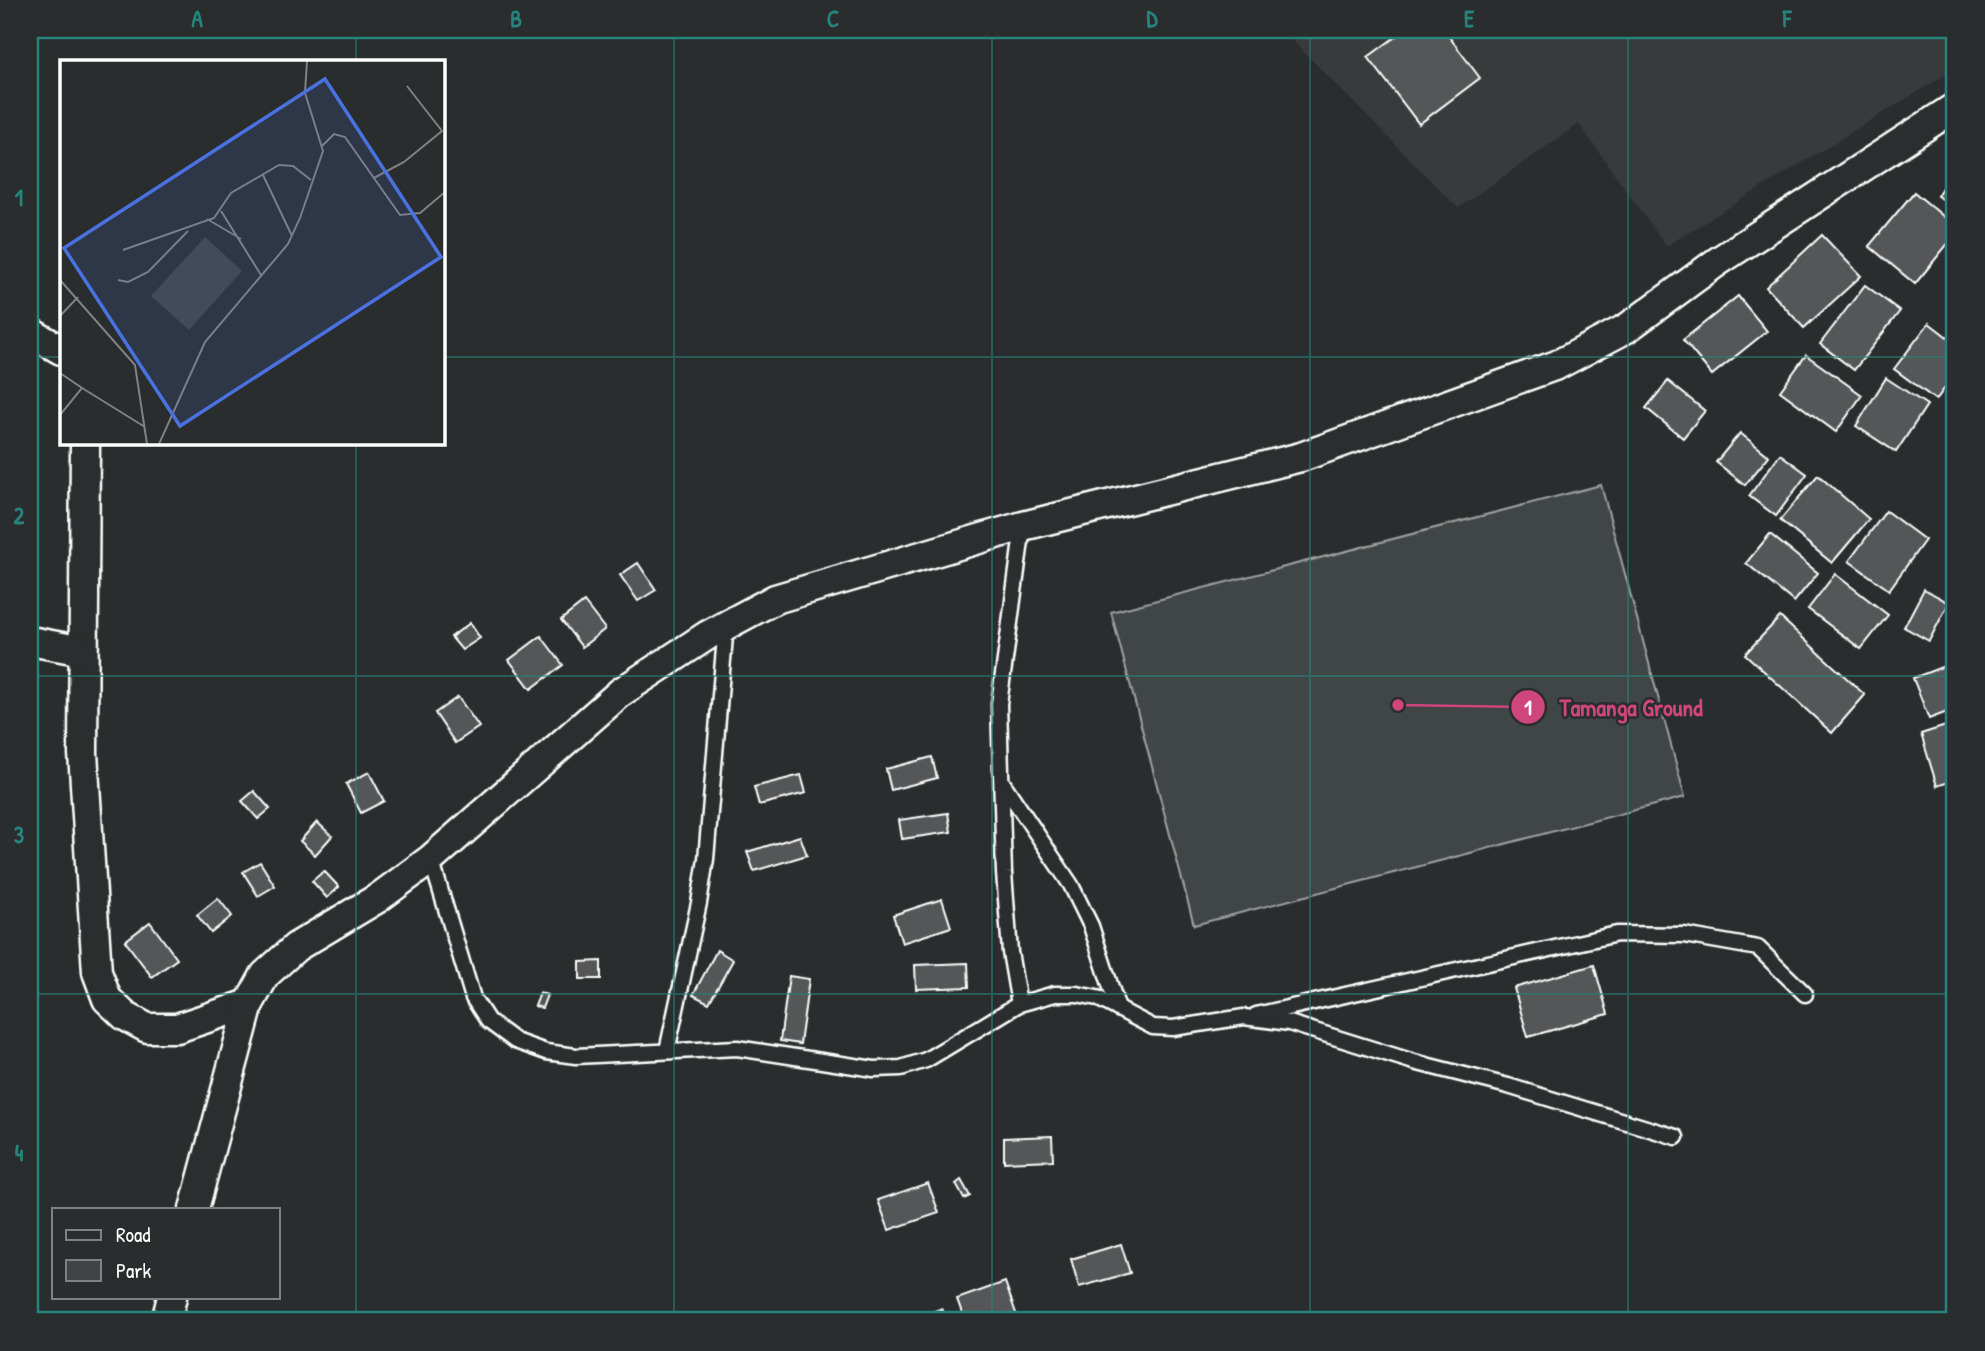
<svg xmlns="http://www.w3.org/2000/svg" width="1985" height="1351" viewBox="0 0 1985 1351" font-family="'Patrick Hand',sans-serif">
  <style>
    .built { fill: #373a3b }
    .green { fill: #414445; stroke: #a0a2a2; stroke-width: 2 }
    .building { fill: #555758; stroke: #fff; stroke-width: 2 }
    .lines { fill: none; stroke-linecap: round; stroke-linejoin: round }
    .service-casing { stroke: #fff; stroke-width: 19 }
    .minor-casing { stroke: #fff; stroke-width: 33 }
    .service { stroke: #2a2d2e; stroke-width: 14 }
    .minor { stroke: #2a2d2e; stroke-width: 28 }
    .grid { fill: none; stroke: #27847c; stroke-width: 2; stroke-opacity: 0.55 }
    .inset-road { fill: none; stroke: #7f8182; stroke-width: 2 }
    .view { fill: #4a71e0; fill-opacity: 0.15; stroke: #4a71e0; stroke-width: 3.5 }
    .inset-edge { fill: none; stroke: #fff; stroke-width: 3.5 }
    .leader { fill: none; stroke: #ce467c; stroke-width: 2.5 }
    .callout-dot { fill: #ce467c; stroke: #2a2d2e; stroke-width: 2.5 }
    .mark-label { font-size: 21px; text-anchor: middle; font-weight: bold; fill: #fff }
    .callout-label { font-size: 24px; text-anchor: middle; font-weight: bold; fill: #ce467c; stroke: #2a2d2e; stroke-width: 5; stroke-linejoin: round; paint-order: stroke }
    .neatline { fill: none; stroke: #27847c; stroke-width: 2.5 }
    .grid-label { font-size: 23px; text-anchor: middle; font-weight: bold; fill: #27847c }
  </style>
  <rect width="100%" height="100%" fill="#2a2d2e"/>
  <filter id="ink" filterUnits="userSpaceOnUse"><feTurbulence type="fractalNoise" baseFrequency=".0143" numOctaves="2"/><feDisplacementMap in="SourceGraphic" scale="14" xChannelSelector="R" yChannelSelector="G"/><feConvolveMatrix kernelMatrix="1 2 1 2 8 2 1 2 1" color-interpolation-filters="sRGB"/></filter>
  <g filter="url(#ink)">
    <path class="built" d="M 1282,30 L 1955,30 L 1955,69 L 1666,246 L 1579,124 L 1458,208 Z"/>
    <path class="green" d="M 1601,485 L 1685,797 L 1194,925 L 1111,612 Z"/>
    <g class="building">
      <path d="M 1405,30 L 1444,30 L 1480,78 L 1419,124 L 1368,57 Z"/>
      <path d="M 1955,166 L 1955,206 L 1937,196 Z"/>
      <path d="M 1914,192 L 1955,226 L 1955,235 L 1915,284 L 1869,246 Z"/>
      <path d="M 1822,235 L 1861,276 L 1804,328 L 1766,287 Z"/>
      <path d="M 1865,285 L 1900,311 L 1854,370 L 1820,344 Z"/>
      <path d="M 1738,296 L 1767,331 L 1712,375 L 1683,340 Z"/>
      <path d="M 1929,323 L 1955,343 L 1955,374 L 1936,400 L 1894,369 Z"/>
      <path d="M 1806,355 L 1862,395 L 1836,432 L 1780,391 Z"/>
      <path d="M 1886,378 L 1927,405 L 1896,452 L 1856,426 Z"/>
      <path d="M 1668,381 L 1705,411 L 1683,438 L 1646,408 Z"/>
      <path d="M 1740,433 L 1769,456 L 1745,485 L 1716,462 Z"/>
      <path d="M 1780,454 L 1807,474 L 1776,516 L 1749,496 Z"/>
      <path d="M 1818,475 L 1869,519 L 1832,563 L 1780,520 Z"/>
      <path d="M 1886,511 L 1925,540 L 1889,590 L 1849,561 Z"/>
      <path d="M 1770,534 L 1818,573 L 1794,602 L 1746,563 Z"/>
      <path d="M 638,563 L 656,590 L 638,601 L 620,575 Z"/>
      <path d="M 1835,574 L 1888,615 L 1861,649 L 1808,609 Z"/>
      <path d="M 1924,589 L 1949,603 L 1929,641 L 1904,627 Z"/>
      <path d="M 584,602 L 605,629 L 582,647 L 561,620 Z"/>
      <path d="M 1780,617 L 1865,695 L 1832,733 L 1745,654 Z"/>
      <path d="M 470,623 L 480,638 L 462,650 L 451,637 Z"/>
      <path d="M 541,636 L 563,665 L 531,689 L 509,660 Z"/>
      <path d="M 1955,662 L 1955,709 L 1929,719 L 1913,678 Z"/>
      <path d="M 458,697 L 479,727 L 455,743 L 435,713 Z"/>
      <path d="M 1955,723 L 1955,780 L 1937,786 L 1921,734 Z"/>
      <path d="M 932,757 L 937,778 L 891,790 L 886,769 Z"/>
      <path d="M 369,772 L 384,801 L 361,813 L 346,784 Z"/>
      <path d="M 801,775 L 806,793 L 759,805 L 754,787 Z"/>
      <path d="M 254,791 L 270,809 L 258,819 L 242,801 Z"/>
      <path d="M 948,813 L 951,832 L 902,839 L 899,820 Z"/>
      <path d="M 317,822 L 332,836 L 315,855 L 300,841 Z"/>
      <path d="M 800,836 L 807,855 L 754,871 L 747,852 Z"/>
      <path d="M 260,862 L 275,886 L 258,896 L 243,872 Z"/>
      <path d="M 324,871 L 339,887 L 327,898 L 312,881 Z"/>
      <path d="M 218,898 L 232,916 L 211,933 L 197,915 Z"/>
      <path d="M 942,899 L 951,927 L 902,943 L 893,915 Z"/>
      <path d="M 150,922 L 177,959 L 152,977 L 125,941 Z"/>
      <path d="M 717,950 L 733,960 L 709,1003 L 693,995 Z"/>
      <path d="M 601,961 L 601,979 L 580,979 L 580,962 Z"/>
      <path d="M 968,963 L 969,987 L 916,989 L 915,965 Z"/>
      <path d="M 1594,965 L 1608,1014 L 1528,1037 L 1514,988 Z"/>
      <path d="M 789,976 L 809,979 L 800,1044 L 780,1041 Z"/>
      <path d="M 540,993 L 547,995 L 542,1008 L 535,1006 Z"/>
      <path d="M 1052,1136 L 1053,1160 L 1004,1162 L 1004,1138 Z"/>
      <path d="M 961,1180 L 970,1196 L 964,1199 L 956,1184 Z"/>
      <path d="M 928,1183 L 939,1213 L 889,1230 L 878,1200 Z"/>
      <path d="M 1121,1244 L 1130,1273 L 1079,1287 L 1071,1259 Z"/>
      <path d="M 1005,1282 L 1018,1319 L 965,1321 L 957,1299 Z"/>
      <path d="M 942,1308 L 947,1321 L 930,1321 L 927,1314 Z"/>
    </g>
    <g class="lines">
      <defs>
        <g id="service">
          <path d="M 1002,782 L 1071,885 L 1091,926 L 1118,1009"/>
          <path d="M 431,859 L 473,998 L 488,1021 L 515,1041 L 546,1052 L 576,1056 L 737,1048 L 874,1069 L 901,1068 L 926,1060 L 1019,1004 L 1055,994 L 1077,994 L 1097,998 L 1153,1027 L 1173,1028 L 1244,1017 L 1289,1023 L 1414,1062 L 1508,1086 L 1676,1137"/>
          <path d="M 1019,1004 L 1010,952 L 1004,873 L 999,704 L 1023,526"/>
          <path d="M 1256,1015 L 1617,934 L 1684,935 L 1758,948 L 1805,994"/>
          <path d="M 667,1051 L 699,903 L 706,859 L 726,625"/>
        </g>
        <g id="minor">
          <path d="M 30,332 L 61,350"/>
          <path d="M 85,443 L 83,753 L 97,972 L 107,999 L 125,1016 L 147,1028 L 177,1028 L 249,1004"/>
          <path d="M 30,641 L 83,651"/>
          <path d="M 194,1209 L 249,1004 L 265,975 L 296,947 L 378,898 L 431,859 L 621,692 L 708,635 L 775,599 L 1023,526 L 1301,457 L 1557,365 L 1627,328 L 1717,262 L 1955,107"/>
          <path d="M 166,1321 L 172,1297"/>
        </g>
      </defs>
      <use href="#service" class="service-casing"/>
      <use href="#minor" class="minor-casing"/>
      <use href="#service" class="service"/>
      <use href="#minor" class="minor"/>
    </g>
  </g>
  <path class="grid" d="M 356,30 L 356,61M 674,30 L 674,1321M 992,30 L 992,1321M 1310,30 L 1310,1321M 1628,30 L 1628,1321M 30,357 L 61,357M 443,357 L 1955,357M 356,443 L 356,1321M 30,676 L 1955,676M 30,994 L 1955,994"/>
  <g transform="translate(60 60)">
    <rect width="385" height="385" fill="#2a2d2e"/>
    <path d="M 145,177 L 182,211 L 129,270 L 91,236 Z" fill="#414445"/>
    <path class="inset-road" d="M 262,86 L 274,74 L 285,77 L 340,155 L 360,153 L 385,132M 203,115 L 232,176M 314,118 L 344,102 L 382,71 L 347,26M 161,151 L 201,215M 147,159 L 181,179M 63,190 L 154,158 L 171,133 L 219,105 L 233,106 L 251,120M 0,220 L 75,305 L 87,384M 58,220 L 68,222 L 88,212 L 128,171M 0,256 L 18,237M 0,313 L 22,328 L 0,355M 22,328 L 85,367M 99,384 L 145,282 L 228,184 L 240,158 L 263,91 L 245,33 L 247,1"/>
    <path class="view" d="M 265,19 L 381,197 L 120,366 L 4,188 Z"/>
    <rect width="385" height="385" class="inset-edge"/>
  </g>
  <path class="leader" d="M1398 705L1528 707"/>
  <g class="callout-dot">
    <circle cx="1398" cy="705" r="7"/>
    <circle cx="1528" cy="707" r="18"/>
  </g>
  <g class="mark-label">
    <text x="1528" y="715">1</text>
  </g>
  <g class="callout-label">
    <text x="1631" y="716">Tamanga Ground</text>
  </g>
  <rect width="1985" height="1351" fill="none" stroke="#2a2d2e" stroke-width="77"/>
  <rect x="52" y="1208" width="228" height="91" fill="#2a2d2e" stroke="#7f8182" stroke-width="2"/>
  <rect x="66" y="1230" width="35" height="10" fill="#2a2d2e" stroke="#7f8182" stroke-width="2"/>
  <text x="116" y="1242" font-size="21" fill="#ffffff">Road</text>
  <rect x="66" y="1260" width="35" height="21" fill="#414445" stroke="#7f8182" stroke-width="2"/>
  <text x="116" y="1278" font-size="21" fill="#ffffff">Park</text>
  <rect x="38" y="38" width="1908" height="1274" class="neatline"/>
  <g class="grid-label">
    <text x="197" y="27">A</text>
    <text x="516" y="27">B</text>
    <text x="833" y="27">C</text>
    <text x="1152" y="27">D</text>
    <text x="1469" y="27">E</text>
    <text x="1787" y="27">F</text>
    <text x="19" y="206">1</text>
    <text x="19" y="524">2</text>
    <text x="19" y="843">3</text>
    <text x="19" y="1161">4</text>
  </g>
</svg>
